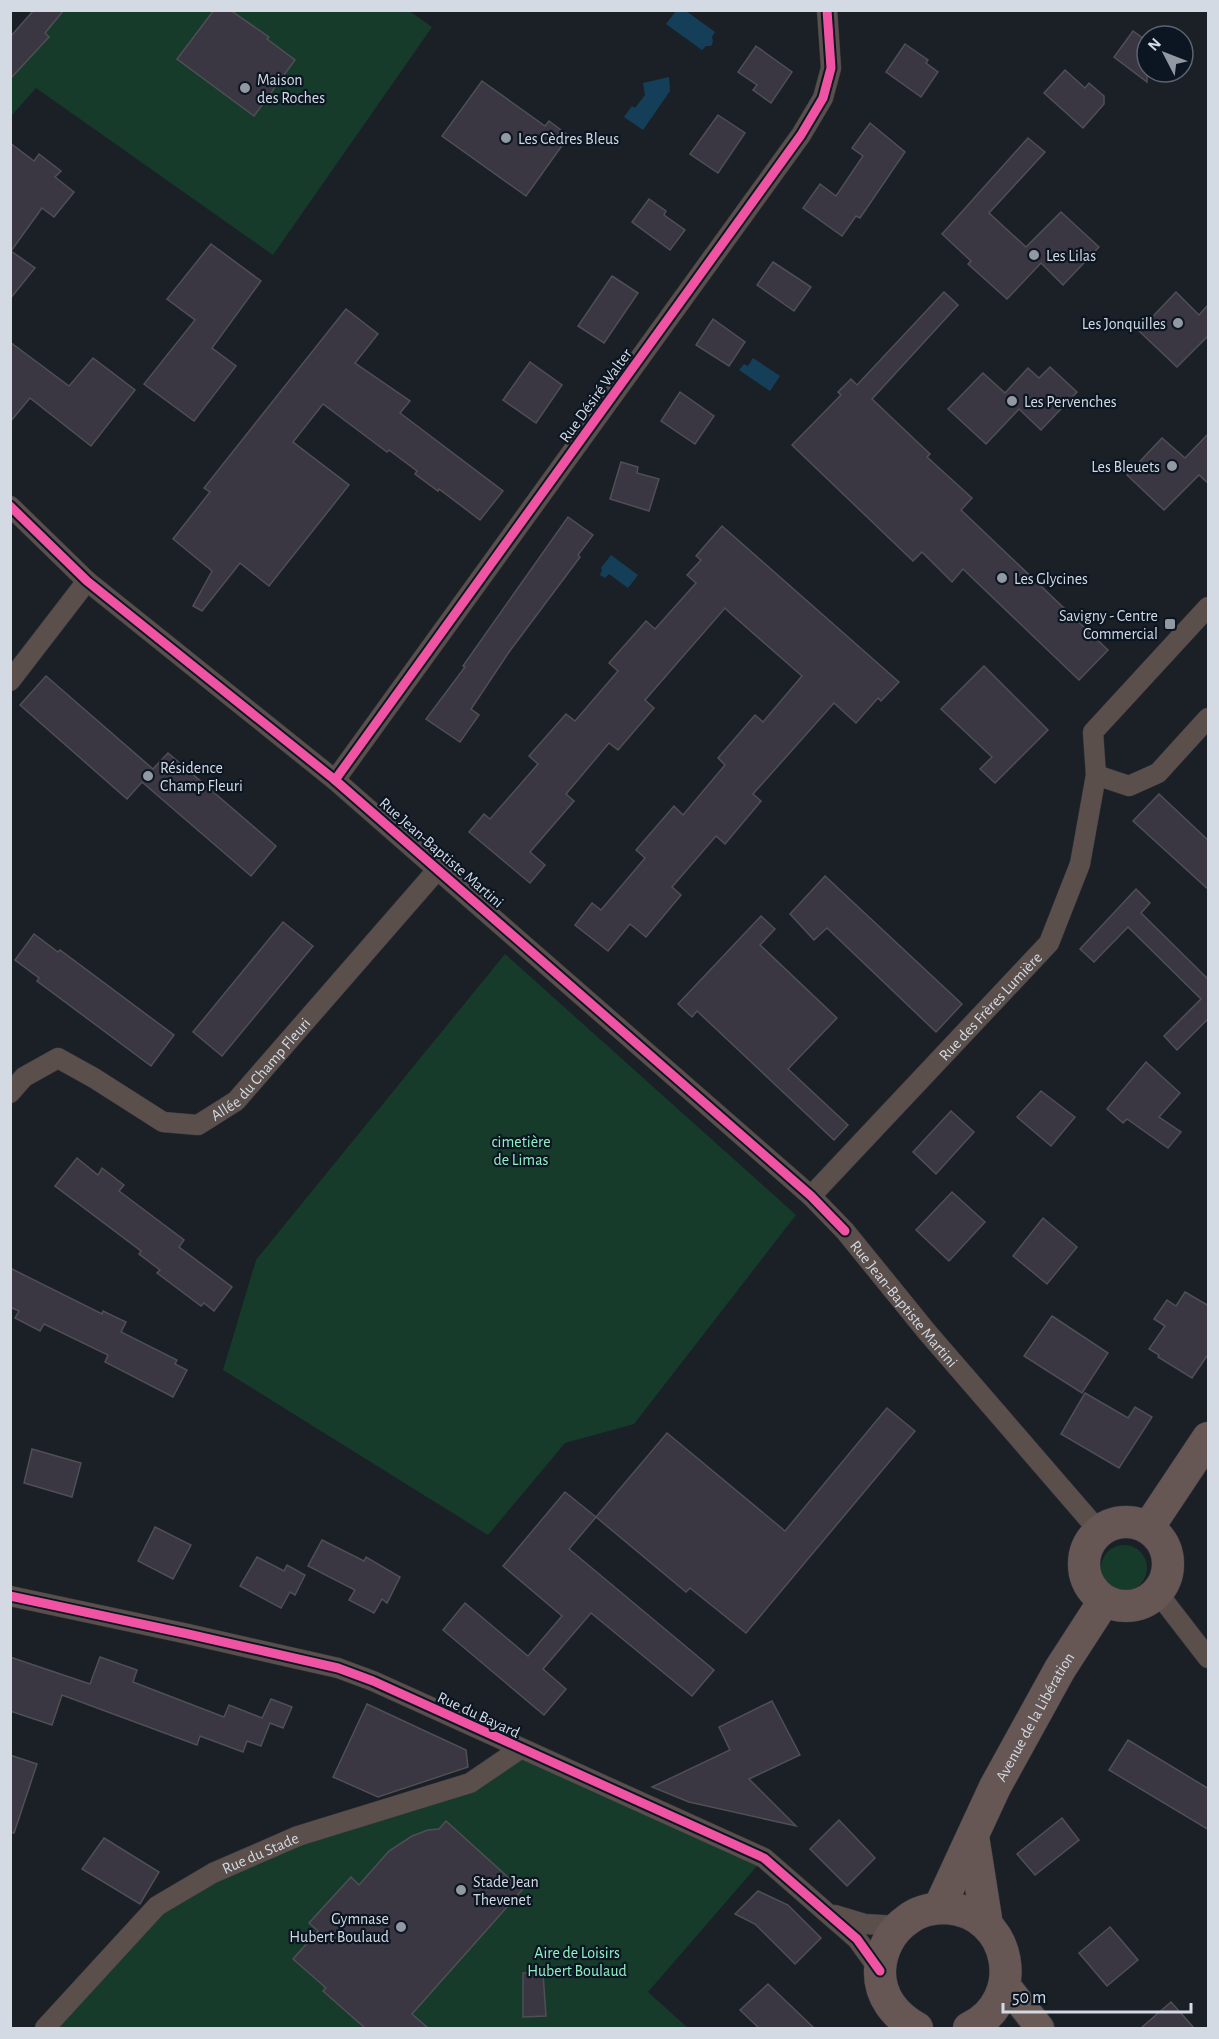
<svg xmlns="http://www.w3.org/2000/svg" width="1219" height="2039" viewBox="0 0 1219 2039" font-family="'Alegreya Sans',sans-serif">
  <style>
    .green { fill: #163b2a }
    .water { fill: #153f59 }
    .building { fill: #3a3642; stroke: #4f4f55; stroke-width: 1.5 }
    .lines { fill: none; stroke-linecap: round; stroke-linejoin: round }
    .street-casing { stroke: #363a41; stroke-width: 21 }
    .secondary-casing { stroke: #363a41; stroke-width: 30 }
    .primary-casing { stroke: #363a41; stroke-width: 33 }
    .street { stroke: #5b4f4c; stroke-width: 20 }
    .secondary { stroke: #695a55; stroke-width: 28 }
    .primary { stroke: #665755; stroke-width: 32 }
    .cycleway-casing { stroke: #0c1623; stroke-width: 13 }
    .cycleway { stroke: #f153a3; stroke-width: 9 }
    .poi-dot { fill: #9399a2; stroke: #0c1623; stroke-width: 2 }
    .labels { text-anchor: middle; stroke-width: 4.5; stroke-linejoin: round; paint-order: stroke }
    .poi-label { font-size: 16px; fill: #d3dae4; stroke: #0c1623; text-anchor: start }
    .street-label { font-size: 16px; fill: #d3dae4; stroke: #0c1623 }
    .park-label { font-size: 16px; fill: #91f1c0; stroke: #0c1623 }
  </style>
  <rect width="100%" height="100%" fill="#1b2027"/>
  <g class="green">
    <path d="M 408,10 L 432,27 L 273,255 L 36,88 L 11,116 L 11,37 L 34,11 Z"/>
    <path d="M 505,954 L 796,1215 L 634,1424 L 565,1443 L 488,1535 L 223,1370 L 256,1260 Z"/>
    <circle cx="1124" cy="1568" r="23"/>
    <path d="M 520,1749 L 764,1858 L 648,1992 L 688,2028 L 45,2028 L 116,1950 L 213,1873 L 470,1783 Z"/>
  </g>
  <g class="water">
    <path d="M 676,11 L 686,11 L 715,32 L 712,37 L 713,42 L 711,46 L 706,46 L 702,50 L 666,24 Z"/>
    <path d="M 669,77 L 670,91 L 643,130 L 624,117 L 632,106 L 635,108 L 645,95 L 643,83 Z"/>
    <path d="M 753,358 L 780,376 L 770,391 L 739,370 L 744,364 L 748,366 Z"/>
    <path d="M 611,555 L 638,575 L 628,588 L 609,574 L 605,578 L 600,575 L 602,570 L 601,568 Z"/>
  </g>
  <g class="building">
    <path d="M 34,10 L 64,10 L 45,33 L 49,37 L 10,79 L 10,37 Z"/>
    <path d="M 214,10 L 230,10 L 269,37 L 267,39 L 295,60 L 254,116 L 177,59 Z"/>
    <path d="M 1133,31 L 1147,41 L 1147,82 L 1114,57 Z"/>
    <path d="M 905,44 L 928,60 L 926,63 L 938,72 L 921,97 L 886,72 Z"/>
    <path d="M 756,46 L 792,72 L 771,103 L 753,90 L 757,85 L 738,72 Z"/>
    <path d="M 1065,70 L 1085,88 L 1089,83 L 1104,96 L 1104,104 L 1083,128 L 1044,93 Z"/>
    <path d="M 482,81 L 545,126 L 549,121 L 569,136 L 526,196 L 442,136 Z"/>
    <path d="M 718,115 L 745,133 L 718,173 L 690,154 Z"/>
    <path d="M 870,123 L 905,152 L 860,218 L 856,216 L 842,236 L 803,208 L 820,184 L 836,196 L 863,156 L 852,148 Z"/>
    <path d="M 1028,138 L 1045,152 L 989,213 L 1026,247 L 1061,212 L 1099,247 L 1063,285 L 1041,263 L 1007,299 L 968,264 L 971,261 L 942,234 Z"/>
    <path d="M 10,143 L 34,161 L 39,154 L 61,171 L 55,177 L 74,192 L 54,217 L 42,208 L 11,251 L 35,268 L 10,299 Z"/>
    <path d="M 649,199 L 666,211 L 664,215 L 685,230 L 670,250 L 632,222 Z"/>
    <path d="M 211,244 L 261,281 L 212,348 L 236,366 L 194,421 L 144,384 L 195,320 L 167,299 Z"/>
    <path d="M 773,262 L 811,287 L 794,311 L 757,285 Z"/>
    <path d="M 612,276 L 638,293 L 604,343 L 578,326 Z"/>
    <path d="M 944,292 L 958,305 L 872,399 L 930,454 L 927,457 L 972,498 L 961,510 L 1108,650 L 1079,680 L 963,569 L 952,582 L 922,552 L 913,561 L 792,445 L 841,395 L 838,392 L 851,379 L 857,385 Z"/>
    <path d="M 1176,292 L 1199,315 L 1209,304 L 1209,335 L 1177,367 L 1139,331 Z"/>
    <path d="M 346,309 L 378,334 L 355,363 L 410,401 L 400,413 L 503,491 L 480,520 L 439,489 L 438,491 L 415,474 L 417,471 L 389,450 L 387,452 L 323,404 L 293,442 L 349,485 L 269,586 L 240,563 L 202,611 L 193,606 L 212,571 L 173,539 L 210,492 L 204,488 Z"/>
    <path d="M 713,319 L 745,342 L 729,366 L 696,345 Z"/>
    <path d="M 10,342 L 69,386 L 93,358 L 135,390 L 91,446 L 30,398 L 10,422 Z"/>
    <path d="M 530,362 L 562,385 L 536,423 L 503,400 Z"/>
    <path d="M 1050,367 L 1077,392 L 1041,430 L 1019,409 L 986,444 L 948,409 L 983,373 L 1005,393 L 1028,368 L 1039,378 Z"/>
    <path d="M 680,392 L 714,416 L 695,444 L 661,421 Z"/>
    <path d="M 1209,433 L 1209,484 L 1199,475 L 1164,510 L 1127,475 L 1162,438 L 1185,458 Z"/>
    <path d="M 621,462 L 638,467 L 637,473 L 659,479 L 649,511 L 610,499 Z"/>
    <path d="M 568,517 L 593,535 L 578,555 L 580,557 L 509,652 L 471,709 L 479,715 L 460,742 L 426,719 L 465,667 L 463,666 Z"/>
    <path d="M 722,526 L 899,682 L 881,701 L 878,698 L 856,723 L 834,703 L 753,794 L 761,801 L 725,844 L 716,836 L 672,887 L 681,895 L 646,937 L 630,924 L 608,951 L 575,925 L 592,903 L 601,910 L 645,858 L 636,850 L 674,806 L 683,815 L 725,765 L 718,758 L 755,715 L 763,722 L 802,676 L 729,612 L 725,608 L 645,700 L 654,708 L 618,750 L 609,743 L 566,794 L 574,801 L 530,852 L 545,865 L 530,883 L 469,832 L 484,814 L 490,819 L 538,764 L 529,756 L 566,714 L 575,721 L 618,671 L 609,663 L 646,621 L 655,629 L 696,583 L 687,575 L 701,560 L 696,556 Z"/>
    <path d="M 984,666 L 1048,730 L 995,783 L 980,769 L 992,757 L 941,709 Z"/>
    <path d="M 46,676 L 153,769 L 168,753 L 276,846 L 251,876 L 142,782 L 127,799 L 20,705 Z"/>
    <path d="M 1159,794 L 1209,841 L 1209,890 L 1133,821 Z"/>
    <path d="M 825,876 L 962,1004 L 936,1032 L 827,928 L 814,940 L 790,914 Z"/>
    <path d="M 1136,889 L 1150,903 L 1141,913 L 1209,980 L 1209,1018 L 1177,1050 L 1164,1036 L 1201,999 L 1128,927 L 1094,962 L 1080,949 Z"/>
    <path d="M 761,916 L 775,929 L 760,945 L 837,1018 L 788,1069 L 848,1125 L 834,1140 L 697,1011 L 692,1017 L 678,1004 Z"/>
    <path d="M 283,922 L 313,946 L 222,1056 L 193,1032 Z"/>
    <path d="M 34,934 L 58,952 L 60,950 L 174,1035 L 151,1066 L 37,981 L 39,978 L 15,960 Z"/>
    <path d="M 1146,1062 L 1180,1093 L 1159,1117 L 1181,1132 L 1168,1148 L 1127,1119 L 1123,1123 L 1107,1109 Z"/>
    <path d="M 1041,1091 L 1075,1117 L 1051,1146 L 1017,1117 Z"/>
    <path d="M 951,1111 L 974,1132 L 936,1174 L 913,1152 Z"/>
    <path d="M 77,1158 L 98,1175 L 102,1168 L 124,1185 L 119,1191 L 184,1240 L 179,1247 L 232,1287 L 214,1311 L 204,1303 L 201,1306 L 157,1273 L 160,1270 L 139,1254 L 141,1251 L 55,1186 Z"/>
    <path d="M 952,1192 L 985,1222 L 949,1261 L 916,1230 Z"/>
    <path d="M 1043,1218 L 1077,1247 L 1047,1284 L 1013,1256 Z"/>
    <path d="M 10,1268 L 102,1314 L 103,1311 L 126,1322 L 121,1332 L 177,1360 L 175,1364 L 187,1370 L 173,1397 L 105,1362 L 108,1355 L 44,1324 L 40,1331 L 15,1318 L 19,1311 L 10,1307 Z"/>
    <path d="M 1185,1292 L 1209,1306 L 1209,1353 L 1192,1378 L 1158,1357 L 1159,1355 L 1149,1349 L 1165,1326 L 1154,1319 L 1167,1300 L 1176,1306 Z"/>
    <path d="M 1052,1316 L 1108,1353 L 1082,1393 L 1024,1356 Z"/>
    <path d="M 1085,1393 L 1128,1418 L 1135,1407 L 1152,1417 L 1119,1468 L 1061,1434 Z"/>
    <path d="M 887,1408 L 915,1431 L 746,1633 L 690,1588 L 686,1592 L 596,1517 L 569,1549 L 714,1670 L 692,1696 L 591,1613 L 543,1669 L 566,1689 L 544,1715 L 443,1630 L 465,1603 L 528,1656 L 562,1616 L 503,1566 L 565,1492 L 596,1517 L 667,1433 L 785,1531 Z"/>
    <path d="M 32,1449 L 81,1463 L 72,1497 L 24,1483 Z"/>
    <path d="M 155,1527 L 191,1545 L 173,1579 L 138,1561 Z"/>
    <path d="M 322,1540 L 364,1561 L 366,1557 L 400,1577 L 387,1603 L 382,1599 L 374,1613 L 349,1600 L 355,1590 L 308,1566 Z"/>
    <path d="M 257,1557 L 284,1571 L 287,1565 L 305,1575 L 295,1595 L 290,1592 L 281,1608 L 240,1586 Z"/>
    <path d="M 10,1657 L 90,1684 L 100,1657 L 137,1670 L 133,1682 L 224,1717 L 229,1705 L 262,1718 L 271,1699 L 292,1707 L 283,1728 L 270,1723 L 261,1746 L 247,1741 L 243,1752 L 200,1736 L 197,1745 L 62,1695 L 52,1725 L 10,1711 Z"/>
    <path d="M 772,1701 L 800,1755 L 749,1779 L 796,1826 L 689,1802 L 652,1787 L 730,1750 L 719,1727 Z"/>
    <path d="M 367,1704 L 466,1750 L 468,1767 L 378,1797 L 333,1777 Z"/>
    <path d="M 1128,1740 L 1209,1789 L 1209,1830 L 1109,1770 Z"/>
    <path d="M 10,1755 L 37,1764 L 14,1833 L 10,1832 Z"/>
    <path d="M 1062,1818 L 1079,1840 L 1035,1875 L 1017,1854 Z"/>
    <path d="M 839,1820 L 875,1858 L 847,1886 L 810,1849 Z"/>
    <path d="M 446,1821 L 522,1890 L 412,2014 L 428,2028 L 365,2028 L 323,1991 L 326,1988 L 293,1959 L 318,1931 L 309,1923 L 351,1877 L 359,1885 L 389,1851 L 412,1836 L 428,1830 L 439,1829 Z"/>
    <path d="M 104,1838 L 159,1872 L 140,1904 L 82,1869 Z"/>
    <path d="M 758,1891 L 788,1905 L 821,1938 L 795,1964 L 755,1924 L 735,1914 Z"/>
    <path d="M 1110,1927 L 1138,1960 L 1107,1986 L 1079,1953 Z"/>
    <path d="M 523,1973 L 543,1973 L 546,2016 L 523,2017 Z"/>
    <path d="M 768,1984 L 814,2028 L 759,2028 L 740,2010 Z"/>
    <path d="M 1171,2002 L 1194,2028 L 1141,2028 Z"/>
  </g>
  <g class="lines">
    <defs>
      <g id="street">
        <path id="s1" d="M 10,506 L 87,581 L 335,780 L 811,1196 L 845,1231 L 927,1332 L 1099,1531"/>
        <path d="M 10,681 L 87,581"/>
        <path d="M 1096,775 L 1129,786 L 1158,773 L 1208,718"/>
        <path d="M 335,780 L 801,135 L 823,98 L 831,68 L 827,10"/>
        <path id="s2" d="M 10,1093 L 24,1077 L 58,1058 L 94,1078 L 163,1122 L 198,1125 L 236,1101 L 438,869"/>
        <path id="s3" d="M 811,1196 L 1049,943 L 1080,864 L 1096,775 L 1093,732 L 1208,607"/>
        <path d="M 1157,1592 L 1208,1658"/>
        <path d="M 10,1596 L 188,1634 L 338,1668 L 373,1681 L 764,1858 L 857,1939 L 880,1971"/>
        <path d="M 835,1915 L 865,1924 L 898,1926"/>
        <path id="s4" d="M 45,2028 L 157,1906 L 213,1873 L 298,1836 L 470,1783 L 520,1749"/>
      </g>
      <path id="secondary" d="M 1005,1984 L 1040,2028"/>
      <g id="primary">
        <circle cx="1126" cy="1564" r="42"/>
        <path d="M 1148,1528 L 1208,1438"/>
        <path d="M 973,1836 L 987,1925"/>
        <path id="s5" d="M 939,1908 L 995,1787 L 1060,1669 L 1104,1601"/>
        <path d="M 917,2028 C 895,2016 879,1996 880,1970 C 881,1950 891,1931 907,1920 C 918,1911 932,1908 946,1908 C 1012,1912 1028,2000 969,2028"/>
      </g>
    </defs>
    <use href="#street" class="street-casing"/>
    <use href="#secondary" class="secondary-casing"/>
    <use href="#primary" class="primary-casing"/>
    <use href="#street" class="street"/>
    <use href="#secondary" class="secondary"/>
    <use href="#primary" class="primary"/>
    <defs>
      <g id="cycleway">
        <path d="M 10,506 L 87,581 L 335,780 L 811,1196 L 845,1231"/>
        <path d="M 335,780 L 801,135 L 823,98 L 831,68 L 827,10"/>
        <path d="M 10,1596 L 188,1634 L 338,1668 L 373,1681 L 764,1858 L 857,1939 L 880,1971"/>
      </g>
    </defs>
    <use href="#cycleway" class="cycleway-casing"/>
    <use href="#cycleway" class="cycleway"/>
  </g>
  <g class="poi-dot">
    <circle cx="245" cy="88" r="6"/>
    <circle cx="506" cy="138" r="6"/>
    <circle cx="1034" cy="255" r="6"/>
    <circle cx="1178" cy="323" r="6"/>
    <circle cx="1012" cy="401" r="6"/>
    <circle cx="1172" cy="466" r="6"/>
    <circle cx="1002" cy="578" r="6"/>
    <rect x="1164" y="618" width="12" height="12" rx="3"/>
    <circle cx="148" cy="776" r="6"/>
    <circle cx="461" cy="1890" r="6"/>
    <circle cx="401" cy="1927" r="6"/>
  </g>
  <g class="labels">
    <g class="poi-label">
      <text x="257" y="85">Maison<tspan x="257" dy="18">des Roches</tspan></text>
      <text x="518" y="144">Les Cèdres Bleus</text>
      <text x="1046" y="261">Les Lilas</text>
      <text x="1166" y="329" text-anchor="end">Les Jonquilles</text>
      <text x="1024" y="407">Les Pervenches</text>
      <text x="1160" y="472" text-anchor="end">Les Bleuets</text>
      <text x="1014" y="584">Les Glycines</text>
      <text x="1158" y="621" text-anchor="end">Savigny - Centre<tspan x="1158" dy="18">Commercial</tspan></text>
      <text x="160" y="773">Résidence<tspan x="160" dy="18">Champ Fleuri</tspan></text>
      <text x="473" y="1887">Stade Jean<tspan x="473" dy="18">Thevenet</tspan></text>
      <text x="389" y="1924" text-anchor="end">Gymnase<tspan x="389" dy="18">Hubert Boulaud</tspan></text>
    </g>
    <g class="street-label">
      <text transform="translate(595 395) rotate(-54)" y="6">Rue Désiré Walter</text>
      <text transform="translate(442 852) rotate(41)" y="6">Rue Jean-Baptiste Martini</text>
      <text dy="6" stroke="none"><textPath href="#s3" startOffset="261">Rue des Frères Lumière</textPath></text>
      <text dy="6" stroke="none"><textPath href="#s2" startOffset="303">Allée du Champ Fleuri</textPath></text>
      <text dy="6" stroke="none"><textPath href="#s1" startOffset="1200">Rue Jean-Baptiste Martini</textPath></text>
      <text transform="translate(479 1714) rotate(25)" y="6">Rue du Bayard</text>
      <text dy="6" stroke="none"><textPath href="#s5" startOffset="214">Avenue de la Libération</textPath></text>
      <text dy="6" stroke="none"><textPath href="#s4" startOffset="282">Rue du Stade</textPath></text>
    </g>
    <g class="park-label">
      <text x="521" y="1147">cimetière<tspan x="521" dy="18">de Limas</tspan></text>
      <text x="577" y="1958">Aire de Loisirs<tspan x="577" dy="18">Hubert Boulaud</tspan></text>
    </g>
  </g>
  <rect width="1219" height="2039" fill="none" stroke="#d3dae4" stroke-width="24"/>
  <g transform="translate(1165 54) rotate(312)"><circle r="28" fill="#0c1623" stroke="#5c6470" stroke-width="1.5"/>
  <path d="M0-4.5L10 22L0 15L-10 22Z" fill="#9399a2"/>
  <text y="-9" font-size="16" font-weight="bold" text-anchor="middle" fill="#d3dae4">N</text>
  </g>
  <path d="M1003 2003v9h188v-9" fill="none" stroke="#d3dae4" stroke-width="3"/>
  <text x="1012" y="2003" font-size="18" fill="#d3dae4" stroke="#0c1623" stroke-width="4.5" paint-order="stroke">50 m</text>
</svg>
